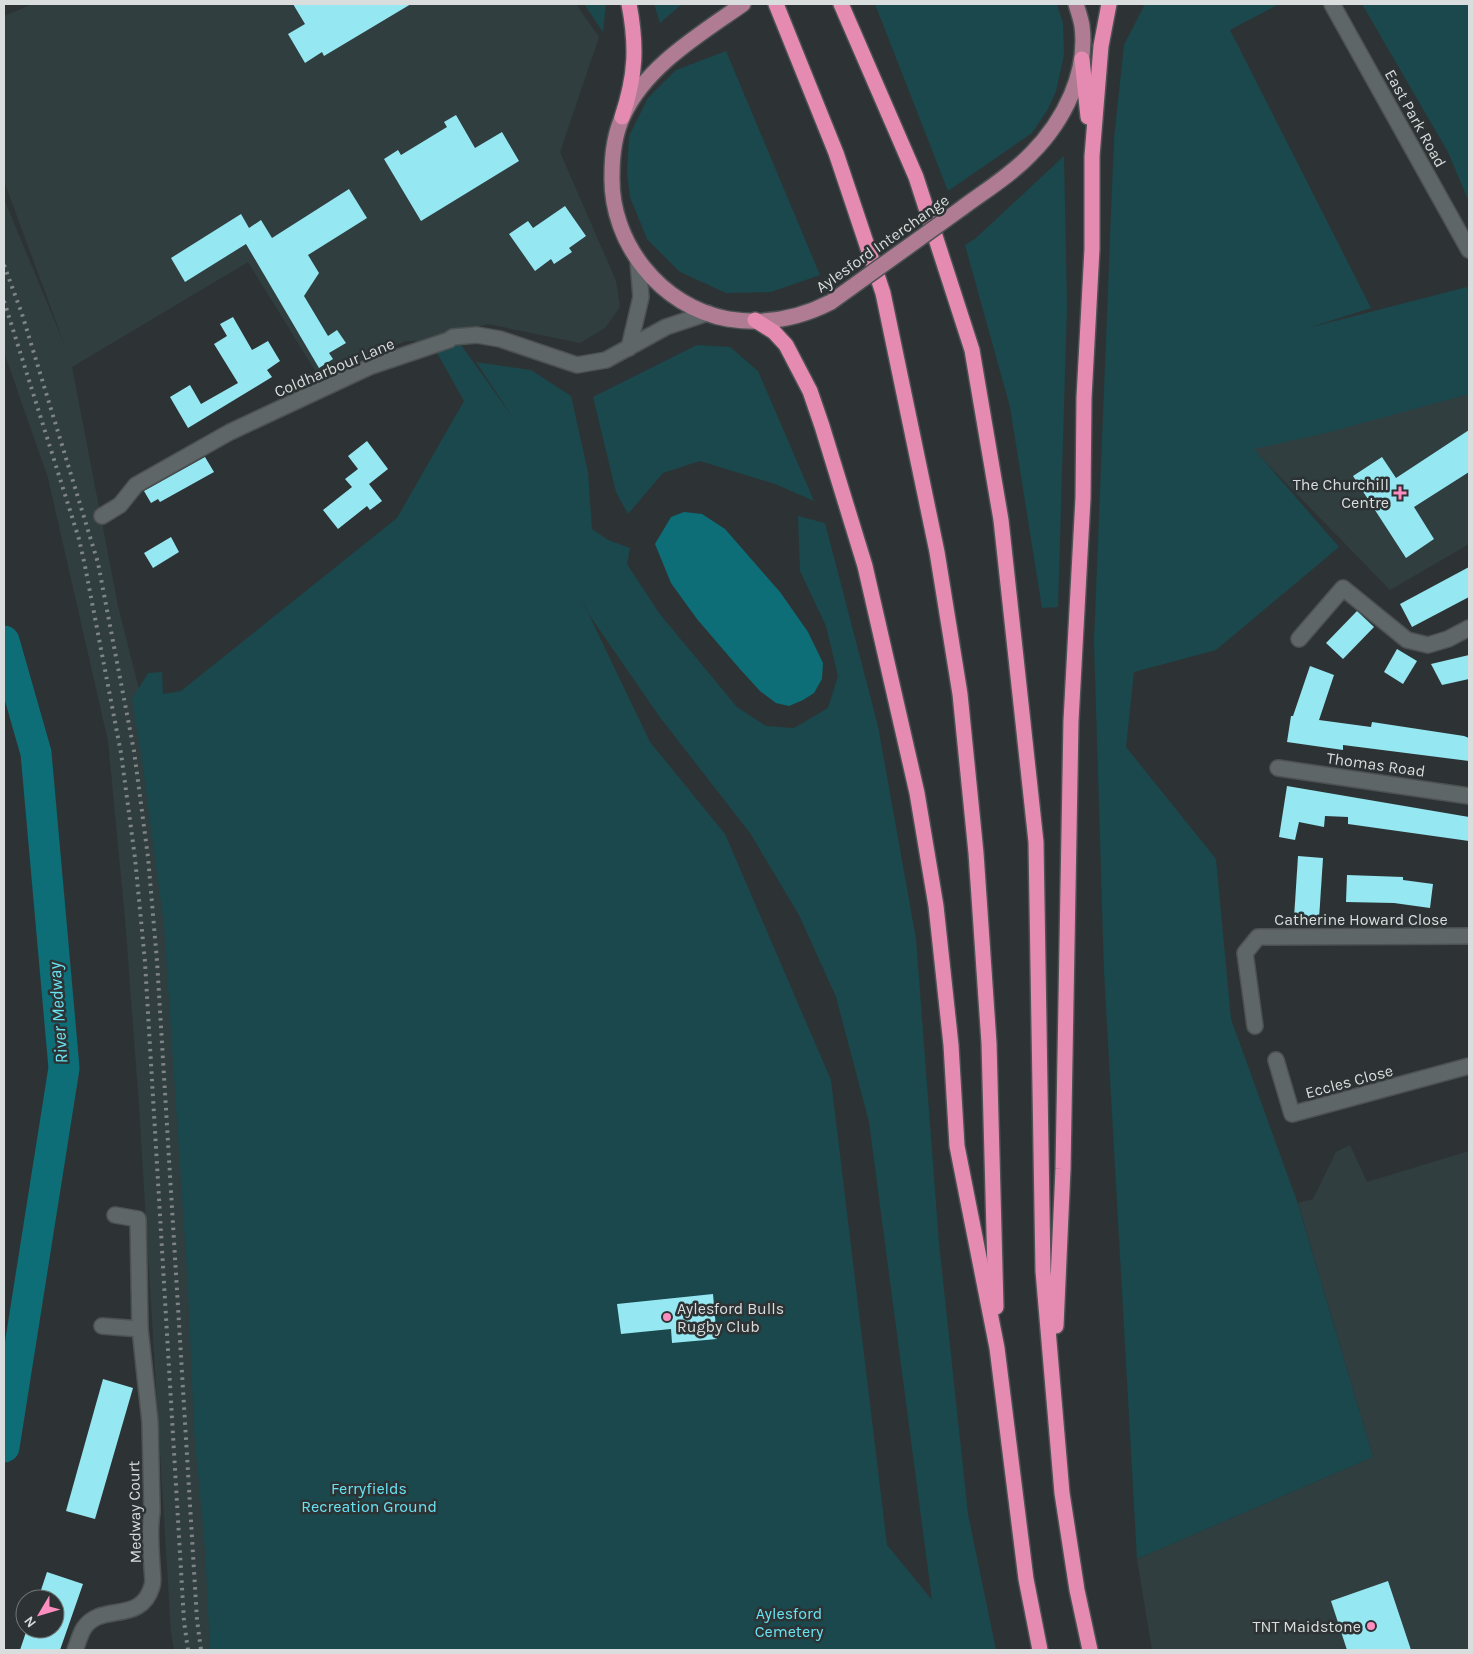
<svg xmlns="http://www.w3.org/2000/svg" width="1473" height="1654" viewBox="0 0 1473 1654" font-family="Karla,sans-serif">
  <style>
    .built { fill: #303e40 }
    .green { fill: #1a484d; fill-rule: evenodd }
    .water { fill: #0e6e78 }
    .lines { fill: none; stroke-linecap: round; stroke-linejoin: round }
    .river { stroke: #0e6e78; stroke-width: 31 }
    .building { fill: #95e7f2 }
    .minor-casing { stroke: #4d5152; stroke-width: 18 }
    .major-casing { stroke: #4d5152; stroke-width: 18 }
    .highway-casing { stroke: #4d5152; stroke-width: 18 }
    .minor { stroke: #5f6667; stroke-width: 15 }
    .major { stroke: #af7c94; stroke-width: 15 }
    .highway { stroke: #e58bb2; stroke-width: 15 }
    .rail { stroke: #7f8484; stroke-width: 4; stroke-dasharray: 2.5 5; stroke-linecap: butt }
    .major-bridge-casing { stroke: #4d5152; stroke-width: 18; stroke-linecap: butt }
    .major-bridge { stroke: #af7c94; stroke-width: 15 }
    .poi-dot { fill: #fd8ebf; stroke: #2d3334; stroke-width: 2 }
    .labels { text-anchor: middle; stroke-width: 5; stroke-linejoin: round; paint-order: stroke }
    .street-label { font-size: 16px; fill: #d9dddd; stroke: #2d3334 }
    .poi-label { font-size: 16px; fill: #d9dddd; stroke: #2d3334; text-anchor: end }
    .park-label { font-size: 16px; fill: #68e3f2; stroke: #2d3334 }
    .water-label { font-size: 18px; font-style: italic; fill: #69e4f3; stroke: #2d3334 }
  </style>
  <rect width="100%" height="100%" fill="#2d3334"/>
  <g class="built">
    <path d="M 33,4 L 576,4 L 599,37 L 560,152 L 616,281 L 620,307 L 605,328 L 580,343 L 488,324 L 422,341 L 406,341 L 319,377 L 248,262 L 72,367 L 118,606 L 141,697 L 170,943 L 213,1650 L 174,1650 L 171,1632 L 139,1106 L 125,918 L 108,741 L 48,478 L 4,352 L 4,199 L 65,346 L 4,181 L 4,16 Z"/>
    <path d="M 1469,394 L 1469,544 L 1390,590 L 1253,449 Z"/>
    <path d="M 1350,1145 L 1367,1182 L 1469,1151 L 1469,1650 L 1152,1650 L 1137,1559 L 1373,1457 L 1298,1203 L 1313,1199 L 1336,1152 Z"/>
  </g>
  <g class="green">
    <path d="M 584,4 L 606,4 L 603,32 Z"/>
    <path d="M 654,4 L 682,4 L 660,23 Z"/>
    <path d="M 875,4 L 1057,4 L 1063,23 L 1064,55 L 1056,91 L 1048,109 L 1032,133 L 948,191 Z"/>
    <path d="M 1145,4 L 1279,4 L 1230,30 L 1371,308 L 1308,328 L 1467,287 L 1469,294 L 1469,394 L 1326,433 L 1254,449 L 1339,547 L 1216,650 L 1134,672 L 1126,747 L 1216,859 L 1231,1019 L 1298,1204 L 1373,1457 L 1137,1559 L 1104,971 L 1094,642 L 1114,139 L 1124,45 Z"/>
    <path d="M 1362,4 L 1469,4 L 1469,202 L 1448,152 Z"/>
    <path d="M 726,51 L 820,275 L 771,292 L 726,293 L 680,272 L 647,239 L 630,197 L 627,172 L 629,136 L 648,98 L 676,70 Z"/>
    <path d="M 1064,156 L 1067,306 L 1058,607 L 1042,608 L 1010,407 L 965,245 L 976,238 Z"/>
    <path d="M 459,342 L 514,419 L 476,362 L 531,370 L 571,396 L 588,472 L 592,529 L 608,540 L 630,548 L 627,564 L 659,613 L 737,707 L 766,726 L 794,728 L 828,708 L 838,676 L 826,626 L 800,571 L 798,516 L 825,523 L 878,726 L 916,939 L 939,1243 L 968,1514 L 996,1650 L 210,1650 L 205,1548 L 194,1430 L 188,1287 L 164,925 L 141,753 L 132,699 L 148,673 L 162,672 L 163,694 L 181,691 L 397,518 L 464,401 L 436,351 ZM 579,594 L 590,616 L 659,716 L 750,833 L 799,915 L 836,997 L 869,1122 L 932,1600 L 887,1545 L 831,1080 L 725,834 L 650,742 Z"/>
    <path d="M 697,345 L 730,347 L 758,371 L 814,501 L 775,484 L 700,461 L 663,473 L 628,514 L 616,492 L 593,397 Z"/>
  </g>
  <path class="water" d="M 684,512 L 702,514 L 725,529 L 780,592 L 808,632 L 823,663 L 822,679 L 814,693 L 803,700 L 789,706 L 776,703 L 760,691 L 739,668 L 697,619 L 671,583 L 655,544 L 671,517 Z"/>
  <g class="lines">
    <path class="river" d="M 4,641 L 36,753 L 64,1068 L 4,1447"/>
  </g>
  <g class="building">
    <path d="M 293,4 L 411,4 L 324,56 L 322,52 L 305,63 L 288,34 L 305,24 Z"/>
    <path d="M 456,115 L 475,148 L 502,132 L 519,161 L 421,221 L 384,159 L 398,150 L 401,155 L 447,127 L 444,122 Z"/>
    <path d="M 349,189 L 367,218 L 308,255 L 319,273 L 304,296 L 328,336 L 337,330 L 346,343 L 329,353 L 333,359 L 319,368 L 246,244 L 185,282 L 171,258 L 241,214 L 249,228 L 261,220 L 272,238 Z"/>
    <path d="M 565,206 L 586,236 L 569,248 L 572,252 L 554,264 L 551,259 L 535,271 L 509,234 L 528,221 L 533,228 Z"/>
    <path d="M 233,317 L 252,350 L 268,341 L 280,361 L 267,370 L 272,377 L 188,428 L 170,397 L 190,385 L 201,404 L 238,383 L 214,344 L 227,336 L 220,324 Z"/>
    <path d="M 1469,430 L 1469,472 L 1414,507 L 1434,539 L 1406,558 L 1353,476 L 1382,457 L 1396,478 Z"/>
    <path d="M 367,441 L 388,469 L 369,484 L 382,501 L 370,510 L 367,506 L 338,529 L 323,510 L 352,487 L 345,479 L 358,469 L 348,456 Z"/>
    <path d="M 205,457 L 214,472 L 160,502 L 158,499 L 151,503 L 144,491 Z"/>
    <path d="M 171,537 L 179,552 L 153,568 L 144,553 Z"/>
    <path d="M 1469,567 L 1469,597 L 1412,627 L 1400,604 Z"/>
    <path d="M 1357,611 L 1374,627 L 1343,659 L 1326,643 Z"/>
    <path d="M 1397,649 L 1417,661 L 1403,684 L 1384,672 Z"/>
    <path d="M 1469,655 L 1469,679 L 1442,685 L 1431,664 Z"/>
    <path d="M 1310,666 L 1334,675 L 1319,720 L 1371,727 L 1372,722 L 1464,736 L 1469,738 L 1469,761 L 1343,745 L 1343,750 L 1287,742 L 1291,716 L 1293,716 Z"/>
    <path d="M 1287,786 L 1469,817 L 1469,841 L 1348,824 L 1348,817 L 1325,816 L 1324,827 L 1299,822 L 1295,840 L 1279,837 Z"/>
    <path d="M 1298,856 L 1323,858 L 1319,919 L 1294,918 Z"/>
    <path d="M 1347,875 L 1403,877 L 1403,880 L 1433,884 L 1430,908 L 1394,903 L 1346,902 Z"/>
    <path d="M 713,1294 L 717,1339 L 672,1343 L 671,1329 L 621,1334 L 617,1304 Z"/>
    <path d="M 103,1379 L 133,1388 L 95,1519 L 66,1511 Z"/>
    <path d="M 47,1572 L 83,1584 L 60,1650 L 20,1650 L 27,1629 L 55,1629 L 55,1599 L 38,1599 Z"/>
    <path d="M 1388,1581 L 1411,1650 L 1347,1650 L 1331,1601 Z"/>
  </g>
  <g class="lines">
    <defs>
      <g id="minor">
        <path d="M 1332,4 L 1469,250"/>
        <path d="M 629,348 L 641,297 L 638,261"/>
        <path d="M 102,516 L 120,505 L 136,485 L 230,432 L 369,367 L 449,340 L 453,337 L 477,335 L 500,339 L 577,365 L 606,360 L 666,327 L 708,313"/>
        <path d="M 1299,639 L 1343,588 L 1407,640 L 1428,645 L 1448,639 L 1469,628"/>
        <path d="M 1278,768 L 1469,796"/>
        <path d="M 1255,1026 L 1245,953 L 1258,937 L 1469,936"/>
        <path d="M 1276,1060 L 1292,1114 L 1469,1066"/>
        <path d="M 115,1215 L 138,1219 L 140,1329"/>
        <path d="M 75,1650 C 78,1643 80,1634 84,1628 C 101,1602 141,1625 152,1586 C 154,1581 152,1573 152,1567 C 151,1549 149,1530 152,1512 L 150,1422 L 140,1329 L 102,1326"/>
      </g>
      <g id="major">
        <path d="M 743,4 C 699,35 646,66 623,116 C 614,135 612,155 612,175 C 610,243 661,307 728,319 C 764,325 800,318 831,302"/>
        <path d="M 962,208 C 985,191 1011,175 1031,154 C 1064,121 1088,73 1082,26 C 1081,19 1078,11 1076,4"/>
      </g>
      <g id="highway">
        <path d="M 776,4 L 836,153 L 883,293 L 937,552 L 960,694 L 976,853 L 989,1043 L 996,1307"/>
        <path d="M 841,4 L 916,177 L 972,350 L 1001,520 L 1036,842 L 1043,1271 L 1062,1493 L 1077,1590 L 1090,1650"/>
        <path d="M 1082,59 L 1088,117"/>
        <path d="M 622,117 C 636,75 637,46 629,4"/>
        <path d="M 755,320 L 774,332 L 786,345 L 810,391 L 822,426 L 865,566 L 917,793 L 936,906 L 951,1045 L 957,1146 L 997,1348 L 1026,1579 L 1040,1650"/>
        <path d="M 1056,1326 L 1063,1169 L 1071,721 L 1083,498 L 1084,398 L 1092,249 L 1092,156 L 1101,46 L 1109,4"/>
      </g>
    </defs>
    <use href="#minor" class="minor-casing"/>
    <use href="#major" class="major-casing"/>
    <use href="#highway" class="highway-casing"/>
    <use href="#minor" class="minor"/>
    <use href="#major" class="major"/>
    <use href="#highway" class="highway"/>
    <g class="rail">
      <path d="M 4,265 L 22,314 L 98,563 L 134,751 L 148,857 L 157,961 L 197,1620 L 201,1650"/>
      <path d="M 4,301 L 79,539 L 85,566 L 121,753 L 135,858 L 145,962 L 184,1621 L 188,1650"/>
    </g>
    <defs>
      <path id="major-bridge" d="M 831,302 L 962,208"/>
    </defs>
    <use href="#major-bridge" class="major-bridge-casing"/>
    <use href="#major-bridge" class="major-bridge"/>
  </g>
  <g class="poi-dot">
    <path d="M1397.5 485.5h5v5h5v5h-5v5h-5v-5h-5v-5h5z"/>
    <circle cx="667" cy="1317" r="5"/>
    <circle cx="1371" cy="1626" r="5"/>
  </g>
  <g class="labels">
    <g class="street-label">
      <text transform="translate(1416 118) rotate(61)" y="6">East Park Road</text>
      <text transform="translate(882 243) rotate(-35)" y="6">Aylesford Interchange</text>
      <text transform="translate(334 367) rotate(-23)" y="6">Coldharbour Lane</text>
      <text transform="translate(1376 764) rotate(8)" y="6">Thomas Road</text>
      <text x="1361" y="925">Catherine Howard Close</text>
      <text transform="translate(1349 1081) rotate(-15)" y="6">Eccles Close</text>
      <text transform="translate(134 1512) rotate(-91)" y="6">Medway Court</text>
    </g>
    <g class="poi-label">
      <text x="1389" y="490">The Churchill<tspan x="1389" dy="18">Centre</tspan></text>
      <text x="677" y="1314" text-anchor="start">Aylesford Bulls<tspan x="677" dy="18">Rugby Club</tspan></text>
      <text x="1361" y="1632">TNT Maidstone</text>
    </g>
    <g class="park-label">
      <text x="369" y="1494">Ferryfields<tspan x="369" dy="18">Recreation Ground</tspan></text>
      <text x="789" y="1619">Aylesford<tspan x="789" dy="18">Cemetery</tspan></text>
    </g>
    <g class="water-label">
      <text transform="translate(58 1013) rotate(-94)" y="6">River Medway</text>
    </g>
  </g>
  <rect width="1473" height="1654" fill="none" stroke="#d9dddd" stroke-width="10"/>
  <g transform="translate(40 1614) rotate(232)"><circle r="24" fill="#2d3334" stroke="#727778"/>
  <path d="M0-4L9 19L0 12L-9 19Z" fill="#fd8ebf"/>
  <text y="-8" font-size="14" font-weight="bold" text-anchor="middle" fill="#d9dddd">N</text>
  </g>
</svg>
